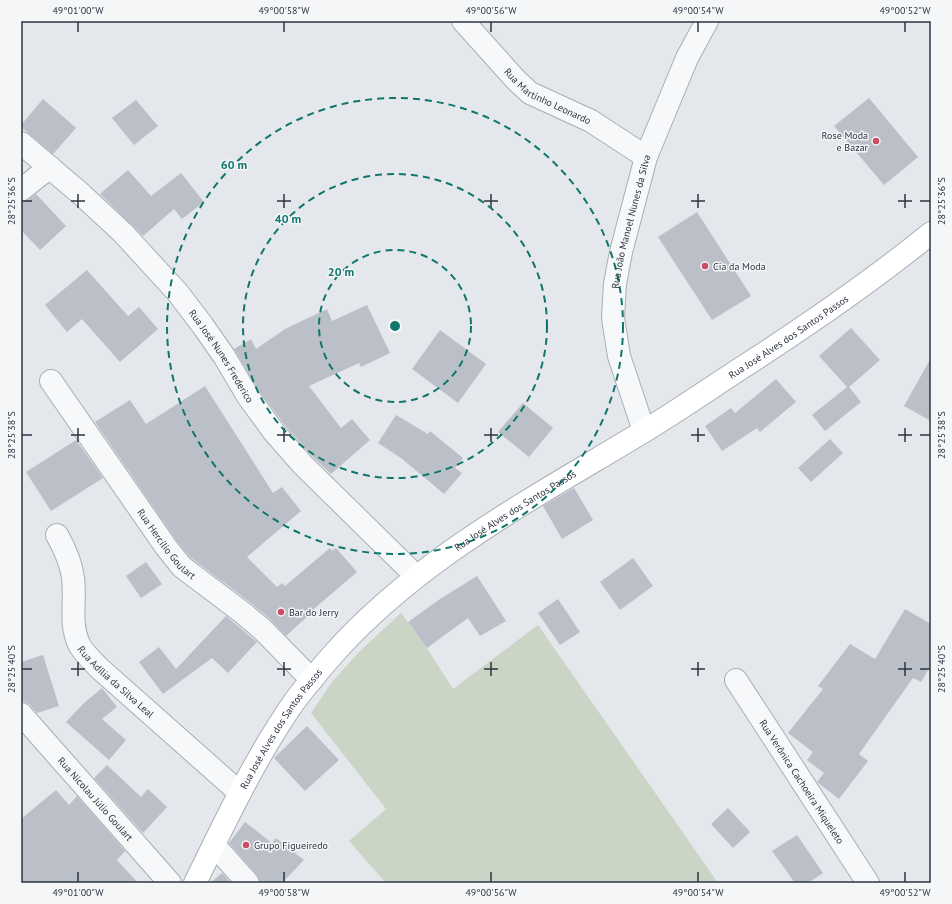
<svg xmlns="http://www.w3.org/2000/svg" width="952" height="904" viewBox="0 0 952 904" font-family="'PT Sans',sans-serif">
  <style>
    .green { fill: #cad5c5 }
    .building { fill: #bbc0c8 }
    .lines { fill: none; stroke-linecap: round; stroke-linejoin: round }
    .street-casing { stroke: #a9aeb5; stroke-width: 24 }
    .secondary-casing { stroke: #a9aeb5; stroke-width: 24 }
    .street { stroke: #f7f8f9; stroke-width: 22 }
    .secondary { stroke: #fff; stroke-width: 22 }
    .ticks { fill: none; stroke: #2c3543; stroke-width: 1.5 }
    .ring { fill: none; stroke: #0f766e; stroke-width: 2; stroke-dasharray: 7 5 }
    .poi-dot { fill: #ca4f65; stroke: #f4f6f8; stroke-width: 1.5 }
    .labels { text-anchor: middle; stroke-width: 3; stroke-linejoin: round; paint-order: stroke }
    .street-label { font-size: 10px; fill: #2c3543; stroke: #f4f6f8 }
    .poi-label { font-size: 10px; fill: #2c3543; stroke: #f4f6f8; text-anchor: start }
    .centre { fill: #0f766e; stroke: #f4f6f8; stroke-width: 2 }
    .ring-label { font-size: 12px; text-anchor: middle; font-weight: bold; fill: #0f766e; stroke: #f4f6f8; stroke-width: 3; stroke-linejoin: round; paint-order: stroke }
    .neatline { fill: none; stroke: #2c3543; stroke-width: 1.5 }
    .ticks-label { font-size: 10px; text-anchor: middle; fill: #2c3543 }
  </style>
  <rect width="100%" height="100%" fill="#e4e7eb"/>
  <path class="green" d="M 401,613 L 427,648 L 453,689 L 538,625 L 718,883 L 386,883 L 349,841 L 386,809 L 311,713 L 332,682 L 360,651 Z"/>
  <g class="building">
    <path d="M 869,98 L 918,157 L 884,185 L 834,126 Z"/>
    <path d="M 43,99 L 76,128 L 53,154 L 21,127 L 21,125 Z"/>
    <path d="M 136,100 L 158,126 L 134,145 L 112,118 Z"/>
    <path d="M 128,170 L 151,196 L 181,173 L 204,202 L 182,219 L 174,209 L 143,236 L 100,194 Z"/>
    <path d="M 36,194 L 66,226 L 40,250 L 21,230 L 21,202 L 28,200 Z"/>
    <path d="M 697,212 L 751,296 L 712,320 L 658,237 Z"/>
    <path d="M 87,270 L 128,316 L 139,307 L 158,329 L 120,362 L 82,319 L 67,332 L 45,305 Z"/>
    <path d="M 367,305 L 390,353 L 361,367 L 359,363 L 309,386 L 341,428 L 352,419 L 370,440 L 331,474 L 312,456 L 284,424 L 257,388 L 234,349 L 251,339 L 256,349 L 285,329 L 327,309 L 332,321 Z"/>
    <path d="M 851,328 L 880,360 L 849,387 L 861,402 L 825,431 L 812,415 L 847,387 L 819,356 Z"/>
    <path d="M 440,330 L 486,364 L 458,403 L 412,369 Z"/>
    <path d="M 931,358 L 931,421 L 904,406 Z"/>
    <path d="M 776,379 L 796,402 L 760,432 L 757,428 L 722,451 L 705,426 L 731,408 L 735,413 Z"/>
    <path d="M 205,386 L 273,493 L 282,487 L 301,511 L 247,557 L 277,587 L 282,583 L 285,586 L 330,548 L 332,551 L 336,548 L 357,572 L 309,613 L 310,614 L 286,636 L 270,619 L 251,603 L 191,558 L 176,540 L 95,422 L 130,400 L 146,424 Z"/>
    <path d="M 523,403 L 553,428 L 529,457 L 498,432 Z"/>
    <path d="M 396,415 L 428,434 L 430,431 L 463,458 L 455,468 L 462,473 L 444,494 L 401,458 L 378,443 Z"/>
    <path d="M 830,439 L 843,453 L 811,482 L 798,468 Z"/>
    <path d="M 76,440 L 103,478 L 51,511 L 26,472 Z"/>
    <path d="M 574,488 L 593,520 L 562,539 L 543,506 Z"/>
    <path d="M 633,558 L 653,586 L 620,610 L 600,582 Z"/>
    <path d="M 146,562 L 162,584 L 141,598 L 126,576 Z"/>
    <path d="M 477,576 L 506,621 L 480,636 L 468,618 L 427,648 L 408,622 L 440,599 Z"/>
    <path d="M 558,599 L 580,632 L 560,645 L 538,613 Z"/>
    <path d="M 905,609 L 931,624 L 931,665 L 921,682 L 913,678 L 859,754 L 868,761 L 839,799 L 817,782 L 824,773 L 807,760 L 813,752 L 788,733 L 823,689 L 818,686 L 850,644 L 875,659 Z"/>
    <path d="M 226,616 L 257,642 L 228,673 L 212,658 L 163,694 L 139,662 L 159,647 L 176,669 Z"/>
    <path d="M 43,655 L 59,706 L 37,713 L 30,705 L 21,700 L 21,662 Z"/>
    <path d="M 102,688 L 117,707 L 102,719 L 126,740 L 109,760 L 66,722 L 84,703 Z"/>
    <path d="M 307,726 L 339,760 L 305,791 L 274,758 Z"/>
    <path d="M 107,765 L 141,797 L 148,789 L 167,807 L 143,833 L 94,778 Z"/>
    <path d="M 56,790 L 69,805 L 77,796 L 125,851 L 117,860 L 138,883 L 21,883 L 21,819 Z"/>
    <path d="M 728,808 L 750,832 L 733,848 L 711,824 Z"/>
    <path d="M 245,822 L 272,843 L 276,838 L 304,860 L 282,883 L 260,883 L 257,875 L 229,843 Z"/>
    <path d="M 797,835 L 823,873 L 808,883 L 795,883 L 772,851 Z"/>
    <path d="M 222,873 L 231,883 L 210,883 Z"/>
  </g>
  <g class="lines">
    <defs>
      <g id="street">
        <path id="s1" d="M 463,21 L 516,80 L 530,93 L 591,121 L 646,157"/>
        <path id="s2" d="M 21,143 L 81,194 L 123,233 L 178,293 L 203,326 L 224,356 L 247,395 L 274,432 L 303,465 L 416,576"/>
        <path d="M 21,190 L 50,167"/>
        <path id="s3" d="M 51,381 L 166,547 L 182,567 L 243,613 L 262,629 L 312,680"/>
        <path id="s4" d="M 644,431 L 619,356 L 613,318 L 615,284 L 621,252 L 646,157 L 687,58 L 707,21"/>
        <path id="s5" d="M 57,535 C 65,549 71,562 73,578 C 76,600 69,623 79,644 C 83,653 93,661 99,668 L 240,793"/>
        <path id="s6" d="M 736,680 L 868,883"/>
        <path id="s7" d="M 21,714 L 170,883"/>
        <path d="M 214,845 L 248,883"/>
      </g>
      <g id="secondary">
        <path id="s8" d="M 195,883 C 225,822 255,758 294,702 C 305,687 317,673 329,659 C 414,561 532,499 641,433 C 676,412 709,389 743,367 C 808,325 871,282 931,233"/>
      </g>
    </defs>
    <use href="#street" class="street-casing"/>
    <use href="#secondary" class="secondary-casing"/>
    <use href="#street" class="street"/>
    <use href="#secondary" class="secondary"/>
  </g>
  <path class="ticks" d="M 78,22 L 78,32M 284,22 L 284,32M 491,22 L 491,32M 698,22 L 698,32M 905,22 L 905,32M 78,194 L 78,208M 284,194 L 284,208M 491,194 L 491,208M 698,194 L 698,208M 905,194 L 905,208M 22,201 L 32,201M 71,201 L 85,201M 277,201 L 291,201M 484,201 L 498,201M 691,201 L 705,201M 898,201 L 912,201M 920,201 L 930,201M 78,428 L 78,442M 284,428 L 284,442M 491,428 L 491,442M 698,428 L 698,442M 905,428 L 905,442M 22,435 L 32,435M 71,435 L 85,435M 277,435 L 291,435M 484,435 L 498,435M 691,435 L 705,435M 898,435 L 912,435M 920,435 L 930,435M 78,662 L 78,676M 284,662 L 284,676M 491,662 L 491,676M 698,662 L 698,676M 905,662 L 905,676M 22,669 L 32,669M 71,669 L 85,669M 277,669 L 291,669M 484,669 L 498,669M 691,669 L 705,669M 898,669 L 912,669M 920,669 L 930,669M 78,872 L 78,882M 284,872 L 284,882M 491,872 L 491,882M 698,872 L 698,882M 905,872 L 905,882"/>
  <g class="ring">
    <circle cx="395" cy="326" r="76"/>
    <circle cx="395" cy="326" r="152"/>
    <circle cx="395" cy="326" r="228"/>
  </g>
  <g class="poi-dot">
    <circle cx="876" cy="141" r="4"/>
    <circle cx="705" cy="266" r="4"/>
    <circle cx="281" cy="612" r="4"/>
    <circle cx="246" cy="845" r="4"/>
  </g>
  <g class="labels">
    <g class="street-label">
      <text dy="4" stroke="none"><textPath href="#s1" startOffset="115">Rua Martinho Leonardo</textPath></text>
      <text dy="4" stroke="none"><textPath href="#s4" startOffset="216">Rua João Manoel Nunes da Silva</textPath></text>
      <text dy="4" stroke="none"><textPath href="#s8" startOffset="825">Rua José Alves dos Santos Passos</textPath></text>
      <text dy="4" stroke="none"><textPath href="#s2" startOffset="294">Rua José Nunes Frederico</textPath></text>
      <text dy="4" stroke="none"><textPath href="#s8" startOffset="501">Rua José Alves dos Santos Passos</textPath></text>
      <text dy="4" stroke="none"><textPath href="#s3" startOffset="200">Rua Hercílio Goulart</textPath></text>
      <text dy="4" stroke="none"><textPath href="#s5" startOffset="166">Rua Adília da Silva Leal</textPath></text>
      <text dy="4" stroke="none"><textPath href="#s8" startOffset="177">Rua José Alves dos Santos Passos</textPath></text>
      <text dy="4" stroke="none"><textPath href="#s6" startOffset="121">Rua Verônica Cachoeira Miqueleto</textPath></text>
      <text dy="4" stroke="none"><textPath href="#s7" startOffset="113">Rua Nicolau Júlio Goulart</textPath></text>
    </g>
    <g class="poi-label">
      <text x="868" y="139" text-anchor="end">Rose Moda<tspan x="868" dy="12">e Bazar</tspan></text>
      <text x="713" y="270">Cia da Moda</text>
      <text x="289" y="616">Bar do Jerry</text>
      <text x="254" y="849">Grupo Figueiredo</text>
    </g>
  </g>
  <circle cx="395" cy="326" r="6" class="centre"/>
  <g class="ring-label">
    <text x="234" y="169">60 m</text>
    <text x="288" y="223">40 m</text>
    <text x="341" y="276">20 m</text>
  </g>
  <rect width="952" height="904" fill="none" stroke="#f4f6f8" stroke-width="44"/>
  <rect x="22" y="22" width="908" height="860" class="neatline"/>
  <g class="ticks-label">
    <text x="78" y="14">49°01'00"W</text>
    <text x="284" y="14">49°00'58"W</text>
    <text x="491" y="14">49°00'56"W</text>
    <text x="698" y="14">49°00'54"W</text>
    <text x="905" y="14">49°00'52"W</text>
    <text transform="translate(11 201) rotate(-90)" y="4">28°25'36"S</text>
    <text transform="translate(941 201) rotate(-90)" y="4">28°25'36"S</text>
    <text transform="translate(11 435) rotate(-90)" y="4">28°25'38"S</text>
    <text transform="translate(941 435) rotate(-90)" y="4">28°25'38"S</text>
    <text transform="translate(11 669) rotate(-90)" y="4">28°25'40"S</text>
    <text transform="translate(941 669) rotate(-90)" y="4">28°25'40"S</text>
    <text x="78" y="896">49°01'00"W</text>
    <text x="284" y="896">49°00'58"W</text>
    <text x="491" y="896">49°00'56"W</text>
    <text x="698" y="896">49°00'54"W</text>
    <text x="905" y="896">49°00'52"W</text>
  </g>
</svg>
